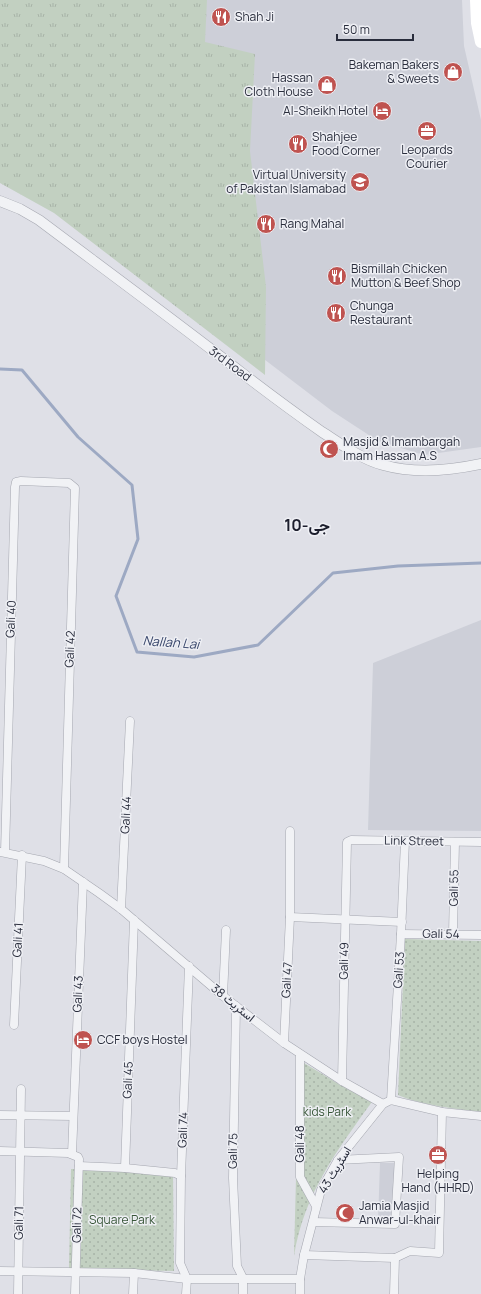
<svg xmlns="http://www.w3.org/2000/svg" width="481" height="1294" viewBox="0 0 481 1294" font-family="Manrope,Vazirmatn,sans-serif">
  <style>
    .built { fill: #cdcfd8 }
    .grass { fill: url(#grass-tufts) }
    .park { fill: url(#park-dots) }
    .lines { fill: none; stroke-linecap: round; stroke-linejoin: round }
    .stream { stroke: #9da9c3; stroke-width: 3 }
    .minor-casing { stroke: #a5a7b0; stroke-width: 9 }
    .tertiary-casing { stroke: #a5a7b0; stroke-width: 11 }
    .minor { stroke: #f1f2f5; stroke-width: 8 }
    .tertiary { stroke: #f1f2f5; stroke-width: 10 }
    .secondary { stroke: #fff; stroke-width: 12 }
    .labels { text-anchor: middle; stroke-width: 3; stroke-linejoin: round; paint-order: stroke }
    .poi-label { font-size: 12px; fill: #292d3c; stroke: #eeeff4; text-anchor: start }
    .street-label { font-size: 12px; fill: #292d3c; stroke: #eeeff4 }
    .park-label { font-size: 12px; fill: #385638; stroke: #eeeff4 }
    .water-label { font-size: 13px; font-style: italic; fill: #38466b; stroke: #eeeff4 }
    .district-label { font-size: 16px; font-weight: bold; fill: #1c1e2d; stroke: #eeeff4 }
  </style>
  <defs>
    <pattern id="grass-tufts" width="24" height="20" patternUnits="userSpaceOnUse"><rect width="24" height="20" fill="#c2d0c1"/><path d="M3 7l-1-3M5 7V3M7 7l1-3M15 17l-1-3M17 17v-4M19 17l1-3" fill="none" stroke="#a7b3a7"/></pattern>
    <pattern id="park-dots" width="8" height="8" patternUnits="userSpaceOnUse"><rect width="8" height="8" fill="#c2d0c1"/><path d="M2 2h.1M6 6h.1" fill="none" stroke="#a7b3a7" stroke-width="1.8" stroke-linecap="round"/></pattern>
  </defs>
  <rect width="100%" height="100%" fill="#dfe0e7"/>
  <g class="built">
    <path d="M 0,0 L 462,0 L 464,46 L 481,120 L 481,447 L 424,455 L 378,441 L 332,411 L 155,276 Z"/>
    <path d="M 481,620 L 481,831 L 368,830 L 373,663 Z"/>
    <path d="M 380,1163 L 395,1163 L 391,1222 L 378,1221 Z"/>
  </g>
  <path class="grass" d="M 0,0 L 207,0 L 205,42 L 255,54 L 250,151 L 266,287 L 265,375 L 54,213 L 0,183 Z"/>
  <g class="park">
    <path d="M 405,939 L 481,941 L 481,1112 C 457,1109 420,1105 398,1095 Z"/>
    <path d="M 299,1060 L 342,1086 L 374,1099 C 338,1149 304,1193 294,1256 Z"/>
    <path d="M 71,1169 L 173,1172 L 174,1271 L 69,1269 Z"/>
  </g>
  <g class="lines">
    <path class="stream" d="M 0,369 L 22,370 L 78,437 L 132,485 L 138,539 L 116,596 L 137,652 L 194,657 L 258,645 L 333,573 L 398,566 L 481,563"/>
    <defs>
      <g id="minor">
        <path d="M 0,852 L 44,861 L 64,869 L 99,893 L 121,909 L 223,996 L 284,1043 L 342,1081 L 383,1104 L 391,1100 L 442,1112 L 481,1116"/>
        <path d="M 5,852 L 15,487 L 16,482 L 21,481 L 69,483 L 75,488 L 64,869"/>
        <path d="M 121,909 L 130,721"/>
        <path d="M 290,917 L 402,922"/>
        <path d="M 401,934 L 481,935"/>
        <path d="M 453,934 L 455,842"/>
        <path d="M 223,996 L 226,930"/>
        <path d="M 236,1006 L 233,1178 L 237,1266 L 243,1278 L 243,1294"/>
        <path d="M 14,1025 L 22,855"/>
        <path d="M 284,1043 L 290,917 L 290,831"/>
        <path d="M 300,1055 L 300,1177 L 316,1206"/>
        <path d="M 342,1081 L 347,842 L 351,840 L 481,842"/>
        <path d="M 391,1100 L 401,934 L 405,841"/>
        <path d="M 0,1115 L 73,1116"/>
        <path d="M 0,1151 L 68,1153 L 78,1157 L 79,1159 L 75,1294"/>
        <path d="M 72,1154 L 83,882"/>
        <path d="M 79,1166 L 125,1168 L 175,1173 L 181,1176"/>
        <path d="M 125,1168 L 134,920"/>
        <path d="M 313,1222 L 395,1224 L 399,1157 L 338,1160"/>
        <path d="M 304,1255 L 395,1258 L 410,1251 L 439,1253 L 442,1112"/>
        <path d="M 0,1271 L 134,1273 L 187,1279 L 300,1279"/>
        <path d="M 18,1294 L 21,1089"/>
        <path d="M 133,1294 L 134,1273"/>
        <path d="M 186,1294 L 187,1279 L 180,1263 L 181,1176 L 189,966"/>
        <path d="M 300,1294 L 300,1279 L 304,1255 L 321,1190 L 338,1160 L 383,1104"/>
        <path d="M 394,1294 L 395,1258"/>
      </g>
      <path id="tertiary" d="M 0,201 L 20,209 L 39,220 C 107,271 175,321 242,373 C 268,393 295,413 322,432 C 341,444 361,459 383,465 C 415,474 448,471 481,464"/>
    </defs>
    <use href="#minor" class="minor-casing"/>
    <use href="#tertiary" class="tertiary-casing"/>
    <use href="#minor" class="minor"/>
    <use href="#tertiary" class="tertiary"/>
    <path class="secondary" d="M 476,0 L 477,23 L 481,42"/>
  </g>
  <defs>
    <symbol id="restaurant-disc" viewBox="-11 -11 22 22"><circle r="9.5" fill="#bf5350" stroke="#eeeff4"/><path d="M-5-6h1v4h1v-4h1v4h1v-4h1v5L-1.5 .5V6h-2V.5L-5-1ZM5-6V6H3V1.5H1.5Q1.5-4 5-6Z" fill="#fff"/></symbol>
    <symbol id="shop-disc" viewBox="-11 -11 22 22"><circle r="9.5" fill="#bf5350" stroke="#eeeff4"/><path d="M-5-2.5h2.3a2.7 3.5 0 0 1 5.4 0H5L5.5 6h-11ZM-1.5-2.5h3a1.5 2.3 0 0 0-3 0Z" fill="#fff"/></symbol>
    <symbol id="hotel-disc" viewBox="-11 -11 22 22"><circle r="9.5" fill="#bf5350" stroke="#eeeff4"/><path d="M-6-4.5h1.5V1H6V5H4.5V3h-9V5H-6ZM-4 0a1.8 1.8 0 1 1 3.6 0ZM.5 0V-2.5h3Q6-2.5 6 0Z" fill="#fff"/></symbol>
    <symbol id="office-disc" viewBox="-11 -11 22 22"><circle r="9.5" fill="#bf5350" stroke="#eeeff4"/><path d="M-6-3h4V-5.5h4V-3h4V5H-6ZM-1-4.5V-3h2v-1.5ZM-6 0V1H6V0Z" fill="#fff"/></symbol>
    <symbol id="university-disc" viewBox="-11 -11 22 22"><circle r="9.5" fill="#bf5350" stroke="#eeeff4"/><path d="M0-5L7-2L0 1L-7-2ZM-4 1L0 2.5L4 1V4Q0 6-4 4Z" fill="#fff"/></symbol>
    <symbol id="mosque-disc" viewBox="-11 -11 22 22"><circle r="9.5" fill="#bf5350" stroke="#eeeff4"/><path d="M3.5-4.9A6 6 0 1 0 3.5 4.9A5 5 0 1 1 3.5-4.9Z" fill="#fff"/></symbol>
  </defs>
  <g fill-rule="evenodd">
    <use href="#restaurant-disc" x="210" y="6" width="22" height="22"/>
    <use href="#shop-disc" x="442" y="61" width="22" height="22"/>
    <use href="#shop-disc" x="316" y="74" width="22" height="22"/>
    <use href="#hotel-disc" x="371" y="100" width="22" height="22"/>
    <use href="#office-disc" x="416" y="120" width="22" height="22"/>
    <use href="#restaurant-disc" x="287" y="133" width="22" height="22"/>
    <use href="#university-disc" x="349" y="171" width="22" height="22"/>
    <use href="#restaurant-disc" x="255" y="213" width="22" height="22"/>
    <use href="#restaurant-disc" x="326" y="265" width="22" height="22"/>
    <use href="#restaurant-disc" x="325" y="302" width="22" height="22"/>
    <use href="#mosque-disc" x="318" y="438" width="22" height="22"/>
    <use href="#hotel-disc" x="72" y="1029" width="22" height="22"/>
    <use href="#office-disc" x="427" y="1144" width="22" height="22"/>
    <use href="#mosque-disc" x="334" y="1202" width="22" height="22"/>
  </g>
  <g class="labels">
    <g class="poi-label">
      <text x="235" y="21">Shah Ji</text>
      <text x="439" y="69" text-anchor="end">Bakeman Bakers<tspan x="439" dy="14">&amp; Sweets</tspan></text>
      <text x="313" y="82" text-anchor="end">Hassan<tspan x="313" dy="14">Cloth House</tspan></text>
      <text x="368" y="115" text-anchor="end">Al-Sheikh Hotel</text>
      <text x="312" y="141">Shahjee<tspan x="312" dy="14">Food Corner</tspan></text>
      <text x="427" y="154" text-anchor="middle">Leopards<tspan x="427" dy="14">Courier</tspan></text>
      <text x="346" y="179" text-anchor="end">Virtual University<tspan x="346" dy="14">of Pakistan Islamabad</tspan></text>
      <text x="280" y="228">Rang Mahal</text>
      <text x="351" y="273">Bismillah Chicken<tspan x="351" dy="14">Mutton &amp; Beef Shop</tspan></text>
      <text x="350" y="310">Chunga<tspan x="350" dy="14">Restaurant</tspan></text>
      <text x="343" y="446">Masjid &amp; Imambargah<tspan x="343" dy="14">Imam Hassan A.S</tspan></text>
      <text x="97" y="1044">CCF boys Hostel</text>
      <text x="438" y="1178" text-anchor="middle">Helping<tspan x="438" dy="14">Hand (HHRD)</tspan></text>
      <text x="359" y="1210">Jamia Masjid<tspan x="359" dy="14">Anwar-ul-khair</tspan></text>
    </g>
    <g class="street-label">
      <text transform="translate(230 364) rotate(37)" y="4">3rd Road</text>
      <text transform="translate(11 619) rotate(-88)" y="4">Gali 40</text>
      <text transform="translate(70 649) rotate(-88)" y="4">Gali 42</text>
      <text transform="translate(126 815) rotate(-87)" y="4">Gali 44</text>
      <text transform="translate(414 841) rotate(1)" y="4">Link Street</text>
      <text transform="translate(454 888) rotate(-89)" y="4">Gali 55</text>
      <text transform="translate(441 934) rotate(1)" y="4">Gali 54</text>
      <text transform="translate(18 940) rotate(-87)" y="4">Gali 41</text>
      <text transform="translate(344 961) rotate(-89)" y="4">Gali 49</text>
      <text transform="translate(399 970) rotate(-86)" y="4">Gali 53</text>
      <text transform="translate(287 980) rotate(-87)" y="4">Gali 47</text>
      <text transform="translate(78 994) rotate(-88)" y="4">Gali 43</text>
      <text transform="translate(233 1003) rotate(39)" y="4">اسٹریٹ 38</text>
      <text transform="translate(128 1080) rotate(-88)" y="4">Gali 45</text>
      <text transform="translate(183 1130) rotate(-88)" y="4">Gali 74</text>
      <text transform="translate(300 1144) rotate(-90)" y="4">Gali 48</text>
      <text transform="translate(233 1151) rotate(-89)" y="4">Gali 75</text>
      <text transform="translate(335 1170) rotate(-59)" y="4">اسٹریٹ 43</text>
      <text transform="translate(19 1223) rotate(-89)" y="4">Gali 71</text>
      <text transform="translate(77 1225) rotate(-89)" y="4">Gali 72</text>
    </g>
    <g class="park-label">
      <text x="327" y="1116">kids Park</text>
      <text x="122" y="1224">Square Park</text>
    </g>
    <g class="water-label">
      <text transform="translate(171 642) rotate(4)" y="5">Nallah Lai</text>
    </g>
    <g class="district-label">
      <text x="307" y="531">جی-10</text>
    </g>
  </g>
  <path d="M337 34v6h76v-6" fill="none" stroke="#292d3c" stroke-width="2"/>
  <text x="343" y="34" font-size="12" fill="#292d3c" stroke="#eeeff4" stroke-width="3" paint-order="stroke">50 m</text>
</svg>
